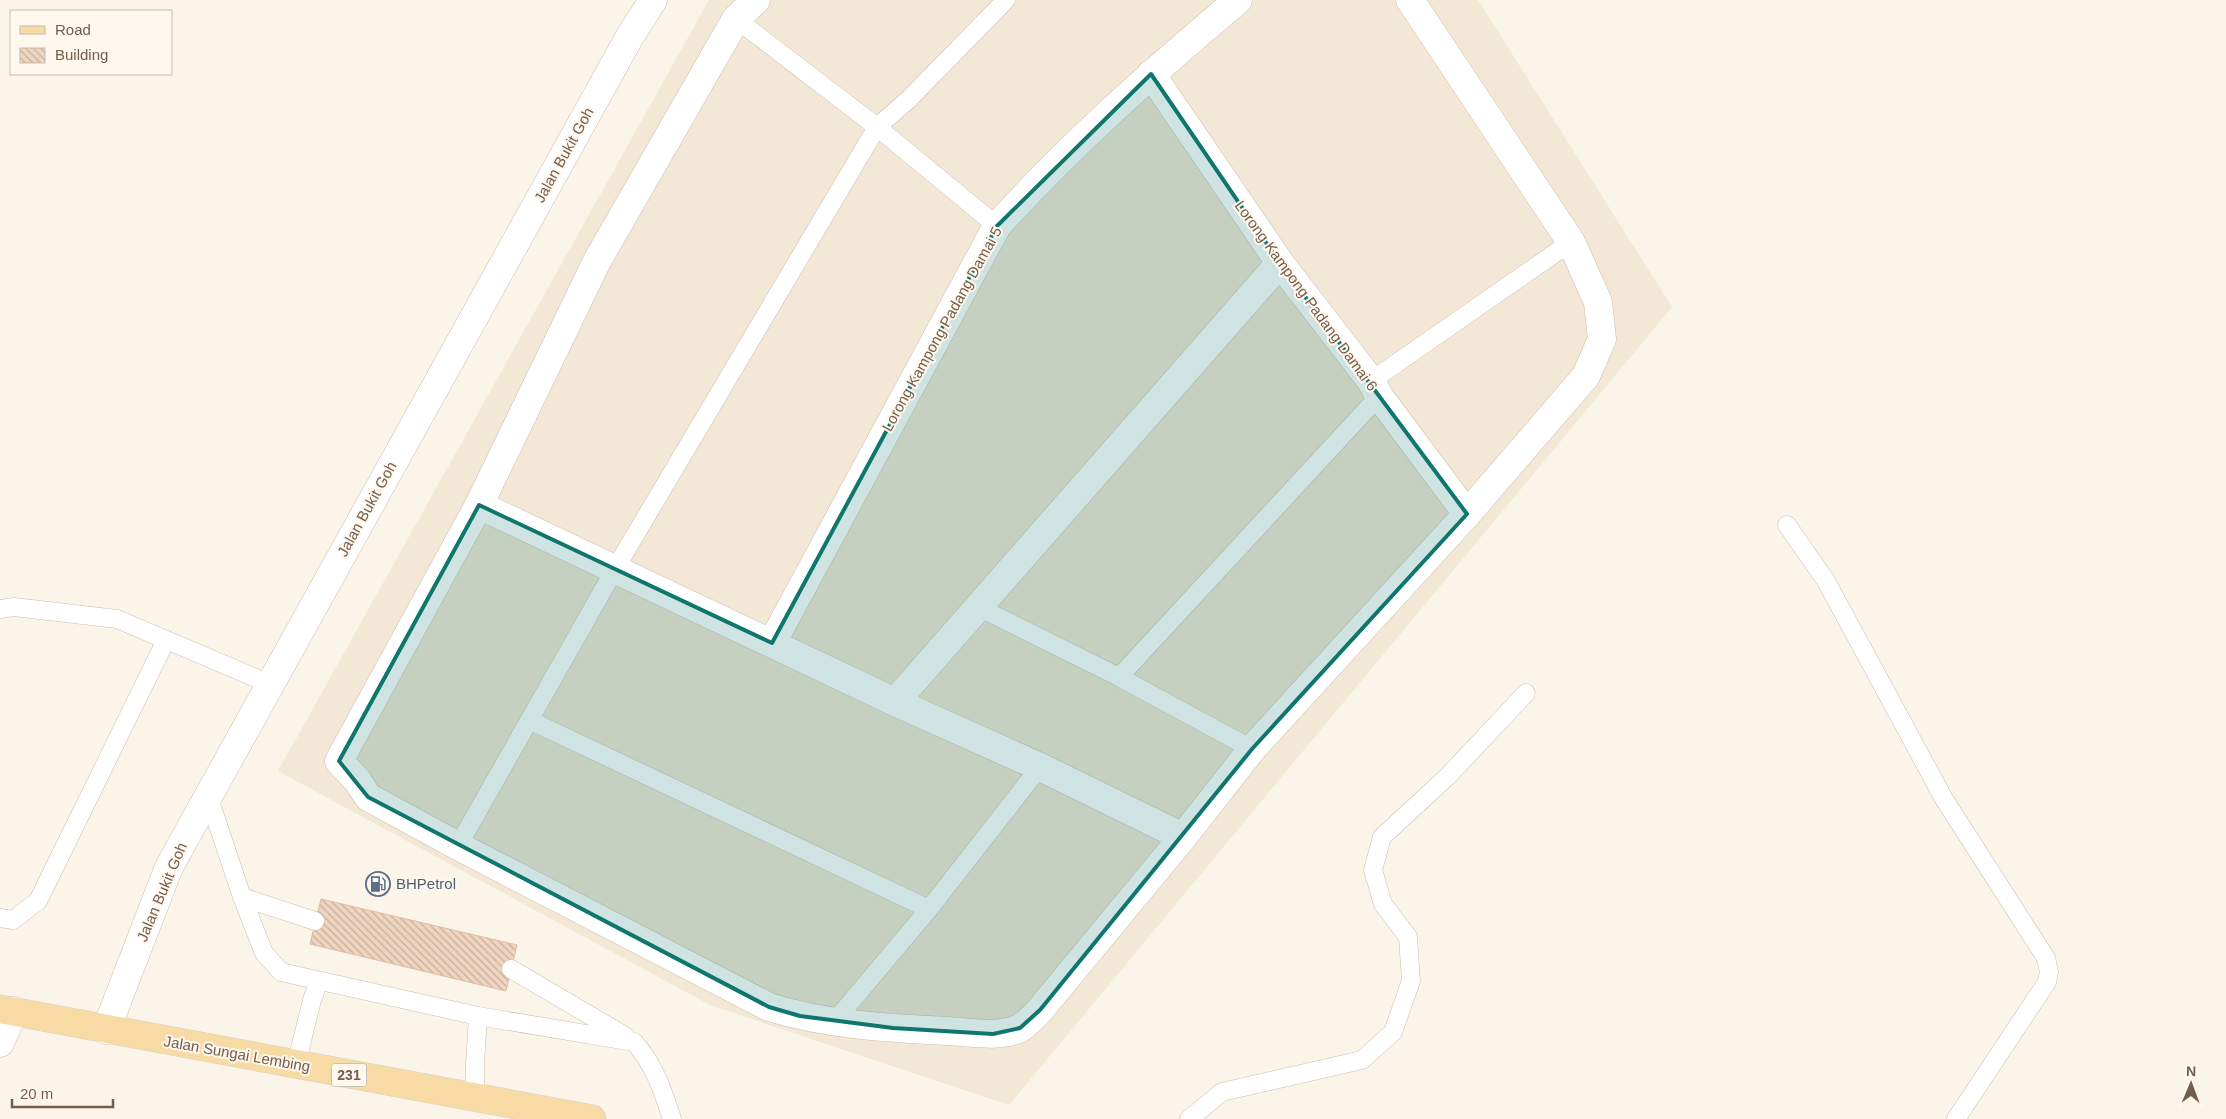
<svg xmlns="http://www.w3.org/2000/svg" width="2226" height="1119" viewBox="0 0 2226 1119" font-family="Arial,sans-serif">
  <style>
    .residential { fill: #f3e7d6 }
    .building { fill: url(#building-back-hatch); stroke: #e2bca2 }
    .lines { fill: none; stroke-linecap: round; stroke-linejoin: round }
    .service-casing { stroke: #cdbdae; stroke-width: 19 }
    .minor-casing { stroke: #cdbdae; stroke-width: 29 }
    .secondary-casing { stroke: #d0bdac; stroke-width: 29 }
    .primary-casing { stroke: #d8d1cd; stroke-width: 29 }
    .service { stroke: #fff; stroke-width: 18 }
    .minor { stroke: #fff; stroke-width: 28 }
    .secondary { stroke: #fff; stroke-width: 28 }
    .primary { stroke: #f7daa4; stroke-width: 28 }
    .marked { fill: #0f766e; fill-opacity: 0.2; stroke: #0f766e; stroke-width: 4; stroke-linejoin: round }
    .labels { text-anchor: middle; stroke-width: 4; stroke-linejoin: round; paint-order: stroke }
    .shield { fill: #fef8ee; stroke: #9e8b7d; stroke-width: 1 }
    .shield-label { font-size: 14px; font-weight: bold; fill: #755c4d }
    .street-label { font-size: 15px; fill: #755c4d; stroke: #fef8ee }
    .service-label { font-size: 15px; fill: #4e5e75; stroke: #fef8ee; text-anchor: start }
  </style>
  <defs>
    <pattern id="building-back-hatch" width="6" height="6" patternUnits="userSpaceOnUse" patternTransform="scale(1.25)"><rect width="6" height="6" fill="#f0d5c1"/><path d="M-1 5l2 2M0 0l6 6M5-1l2 2" fill="none" stroke="#c7b09f"/></pattern>
  </defs>
  <rect width="100%" height="100%" fill="#fbf4e8"/>
  <path class="residential" d="M 709,0 L 1478,0 L 1672,307 L 1009,1105 L 710,1005 L 278,771 Z"/>
  <path class="building" d="M 321,899 L 517,945 L 506,991 L 310,944 Z"/>
  <g class="lines">
    <defs>
      <g id="service">
        <path d="M 736,19 L 877,127 L 997,226"/>
        <path d="M 1371,381 L 1571,242"/>
        <path d="M 1787,525 L 1826,581 L 1944,799 L 2046,958 L 2049,972 L 2047,982 L 1956,1119"/>
        <path d="M 978,607 L 1119,677 L 1252,749"/>
        <path d="M 0,609 L 14,607 L 117,619 L 270,684"/>
        <path d="M 1119,677 L 1379,396"/>
        <path d="M 529,720 L 929,909"/>
        <path d="M 208,795 L 242,897 L 264,953 L 281,972 L 478,1016 L 634,1042 C 654,1064 663,1091 672,1119"/>
        <path d="M 458,846 L 615,569 L 877,127 L 908,100 L 1006,0"/>
        <path d="M 242,897 L 315,921"/>
        <path d="M 0,918 L 13,920 L 38,901 L 166,640"/>
        <path d="M 511,969 L 625,1036"/>
        <path d="M 834,1022 L 929,909 L 1040,767"/>
        <path d="M 296,1065 L 312,1000 L 319,981"/>
        <path d="M 475,1098 L 475,1064 L 478,1016"/>
        <path d="M 1189,1119 L 1222,1092 L 1362,1060 L 1393,1032 L 1411,981 L 1408,937 L 1383,904 L 1373,870 L 1382,837 L 1448,776 L 1526,693"/>
      </g>
      <g id="minor">
        <path d="M 756,0 L 736,19 L 597,261 L 479,505 L 339,761 L 357,780 L 368,797 L 458,846 L 769,1007 C 827,1025 887,1028 948,1031 C 969,1032 1001,1038 1020,1028 C 1027,1024 1034,1016 1040,1010 L 1183,837 L 1252,749 L 1467,514 L 1586,376 L 1602,339 L 1598,302 L 1571,242 L 1410,0"/>
        <path d="M 1151,74 L 1280,263 L 1371,381 L 1379,396 L 1467,514"/>
        <path d="M 479,505 L 895,702 L 1040,767 L 1183,837"/>
        <path d="M 772,643 L 997,226 C 1071,144 1154,71 1238,0"/>
        <path d="M 895,702 L 1280,263"/>
        <path d="M 0,1043 L 14,1011"/>
      </g>
      <path id="secondary" d="M 106,1030 L 169,867 L 629,38 L 653,0"/>
      <path id="primary" d="M 0,1009 L 592,1119"/>
    </defs>
    <use href="#service" class="service-casing"/>
    <use href="#minor" class="minor-casing"/>
    <use href="#secondary" class="secondary-casing"/>
    <use href="#primary" class="primary-casing"/>
    <use href="#service" class="service"/>
    <use href="#minor" class="minor"/>
    <use href="#secondary" class="secondary"/>
    <use href="#primary" class="primary"/>
  </g>
  <path class="marked" d="M 1151,74 L 1280,263 L 1467,514 L 1252,749 L 1040,1010 L 1020,1028 L 993,1034 L 893,1028 L 800,1016 L 769,1007 L 368,797 L 339,761 L 479,505 L 772,643 L 997,226 Z"/>
  <defs>
    <symbol id="fuel-ring" viewBox="-11 -11 22 22"><circle r="9.5" fill="#fef8ee" stroke="#5c6f8a" stroke-width="1.5"/><path d="M-5.5-6h7V0h2V4h1.3V-2.5L3-4.5l.8-.8L6-3V5H2.5V1h-1V6h-7ZM-4.2-4.7v3.2H.2V-4.7Z" fill="#5c6f8a"/></symbol>
  </defs>
  <g fill-rule="evenodd">
    <use href="#fuel-ring" x="364" y="870" width="28" height="28"/>
  </g>
  <g class="labels">
    <rect class="shield" x="331.5" y="1063.5" width="35" height="23" rx="4"/>
    <g class="shield-label">
      <text x="349" y="1080">231</text>
    </g>
    <g class="street-label">
      <text transform="translate(564 155) rotate(-61)" y="5">Jalan Bukit Goh</text>
      <text transform="translate(1306 296) rotate(54)" y="5">Lorong Kampong Padang Damai 6</text>
      <text transform="translate(942 329) rotate(-61)" y="5">Lorong Kampong Padang Damai 5</text>
      <text transform="translate(367 509) rotate(-61)" y="5">Jalan Bukit Goh</text>
      <text transform="translate(162 892) rotate(-67)" y="5">Jalan Bukit Goh</text>
      <text transform="translate(237 1054) rotate(10)" y="5">Jalan Sungai Lembing</text>
    </g>
    <g class="service-label">
      <text x="396" y="889">BHPetrol</text>
    </g>
  </g>
  <rect x="10" y="10" width="162" height="65" fill="#fef8ee" stroke="#c7baae"/>
  <rect x="20" y="26" width="25" height="8" fill="#f7daa4" stroke="#c7baae"/>
  <text x="55" y="35" font-size="15" fill="#755c4d">Road</text>
  <rect x="20" y="48" width="25" height="15" fill="url(#building-back-hatch)" stroke="#c7baae"/>
  <text x="55" y="60" font-size="15" fill="#755c4d">Building</text>
  <g transform="translate(2191 1084) rotate(1)" stroke="#fef8ee" stroke-width="4" paint-order="stroke">
  <path d="M0-4L9 19L0 12L-9 19Z" fill="#755c4d"/>
  <text y="-8" font-size="14" font-weight="bold" text-anchor="middle" fill="#755c4d">N</text>
  </g>
  <path d="M12 1099v8h101v-8" fill="none" stroke="#755c4d" stroke-width="2.5"/>
  <text x="20" y="1099" font-size="15" fill="#755c4d" stroke="#fef8ee" stroke-width="4" paint-order="stroke">20 m</text>
</svg>
